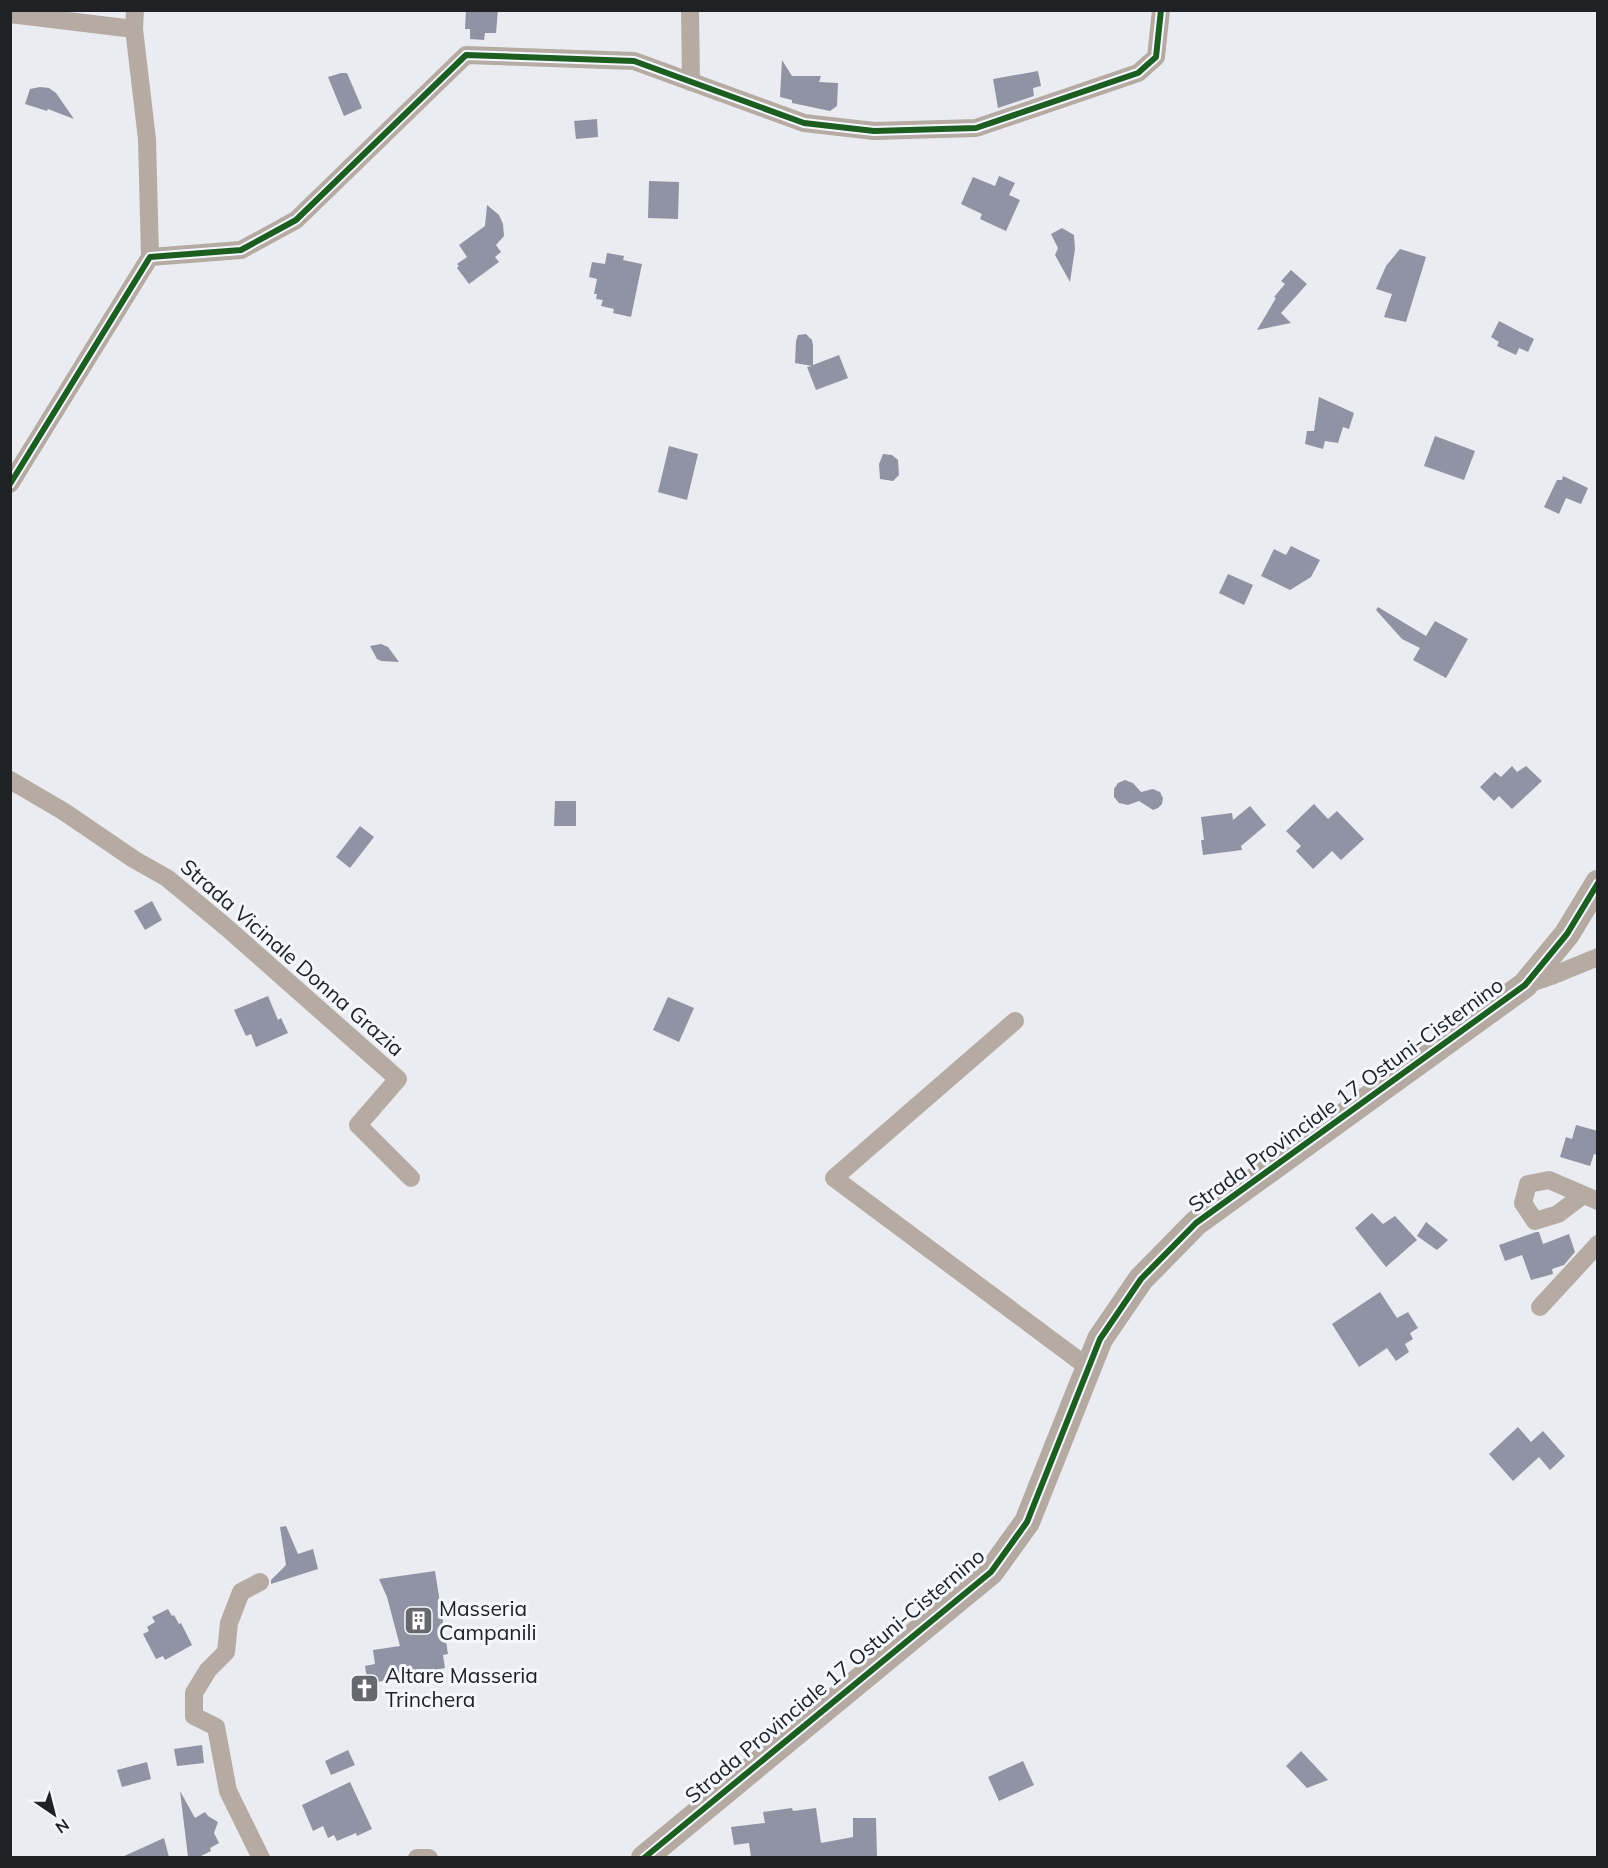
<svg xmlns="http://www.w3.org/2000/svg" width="1608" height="1868" viewBox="0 0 1608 1868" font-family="Mulish,sans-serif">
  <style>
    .building { fill: #9093a4 }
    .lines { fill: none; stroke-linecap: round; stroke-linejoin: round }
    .minor { stroke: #b5aba3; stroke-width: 18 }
    .secondary { stroke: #b4aaa2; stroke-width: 26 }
    .cycleway-casing { stroke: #f5f7fe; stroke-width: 10 }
    .cycleway { stroke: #1b5e20; stroke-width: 6 }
    .labels { text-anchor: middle; stroke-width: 6; stroke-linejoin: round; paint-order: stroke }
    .street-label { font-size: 21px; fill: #202125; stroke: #f5f7fe }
    .poi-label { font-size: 21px; fill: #202125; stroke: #f5f7fe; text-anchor: start }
  </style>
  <rect width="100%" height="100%" fill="#eaecf2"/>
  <g class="building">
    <path d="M 466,10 L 498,10 L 496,33 L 485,33 L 484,40 L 470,39 L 470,29 L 465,29 Z"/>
    <path d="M 782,60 L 792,76 L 821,76 L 819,82 L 838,83 L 837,106 L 830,111 L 792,103 L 792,100 L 780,97 Z"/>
    <path d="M 1038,71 L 1041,86 L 1033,88 L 1034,96 L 998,108 L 993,79 Z"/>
    <path d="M 341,73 L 347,73 L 362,108 L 344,116 L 328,77 Z"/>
    <path d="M 40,87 L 49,88 L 56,93 L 74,119 L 48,109 L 47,111 L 25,104 L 30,89 Z"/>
    <path d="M 597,119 L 598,137 L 576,139 L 574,121 Z"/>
    <path d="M 999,176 L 1015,183 L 1009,195 L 1020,200 L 1006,231 L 980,219 L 982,214 L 961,204 L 973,177 L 995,186 Z"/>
    <path d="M 649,181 L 679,182 L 678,219 L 648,218 Z"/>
    <path d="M 487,205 L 499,215 L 503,224 L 504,236 L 496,245 L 501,252 L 495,257 L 499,262 L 469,284 L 457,268 L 459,266 L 457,264 L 467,257 L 459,245 L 485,226 Z"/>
    <path d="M 1062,228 L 1074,235 L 1075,249 L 1070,282 L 1055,255 L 1058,248 L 1051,234 Z"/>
    <path d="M 1400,249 L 1426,257 L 1406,322 L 1384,317 L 1392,294 L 1376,289 L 1386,266 Z"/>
    <path d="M 607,253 L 624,256 L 623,260 L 642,264 L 631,317 L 613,313 L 614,309 L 601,306 L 603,300 L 596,299 L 597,294 L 594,294 L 597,279 L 589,277 L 592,262 L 605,264 Z"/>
    <path d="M 1291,270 L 1307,284 L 1281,313 L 1291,323 L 1257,330 L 1276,298 L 1274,297 L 1285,284 L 1281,281 Z"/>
    <path d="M 1499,321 L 1534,339 L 1528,352 L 1519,348 L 1516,355 L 1497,346 L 1499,342 L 1491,337 Z"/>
    <path d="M 806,334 L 812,340 L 813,345 L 813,365 L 839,355 L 848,378 L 816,390 L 807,367 L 812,366 L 795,363 L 796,341 L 798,335 Z"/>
    <path d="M 1319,397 L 1354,413 L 1349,429 L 1343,427 L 1338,443 L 1325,441 L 1323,449 L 1305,444 L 1307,431 L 1314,431 Z"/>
    <path d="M 1435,436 L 1475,451 L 1464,480 L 1424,466 Z"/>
    <path d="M 669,446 L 698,454 L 687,500 L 658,492 Z"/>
    <path d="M 883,454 L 892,455 L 898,460 L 899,475 L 893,481 L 880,479 L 879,464 Z"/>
    <path d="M 1563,476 L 1588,488 L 1581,504 L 1566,498 L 1559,514 L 1544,507 L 1557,480 L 1562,480 Z"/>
    <path d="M 1291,546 L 1320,560 L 1311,577 L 1290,590 L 1261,576 L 1274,549 L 1286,555 Z"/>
    <path d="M 1228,574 L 1253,585 L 1244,605 L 1219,593 Z"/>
    <path d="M 1378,607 L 1426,636 L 1435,621 L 1468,639 L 1446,678 L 1413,660 L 1420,648 L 1402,639 L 1376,610 Z"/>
    <path d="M 381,644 L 388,647 L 399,662 L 381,661 L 377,659 L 370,646 Z"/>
    <path d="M 1512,766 L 1517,772 L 1526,766 L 1542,781 L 1512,809 L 1499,796 L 1494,801 L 1480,787 L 1495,772 L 1501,777 Z"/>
    <path d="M 1125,780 L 1133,783 L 1141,792 L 1153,789 L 1160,792 L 1163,798 L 1162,804 L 1158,808 L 1153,810 L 1139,801 L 1128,805 L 1119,803 L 1114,797 L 1114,789 L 1118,783 Z"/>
    <path d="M 555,801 L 576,801 L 576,826 L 554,826 Z"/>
    <path d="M 1314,804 L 1328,819 L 1337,811 L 1364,839 L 1341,860 L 1332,851 L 1313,869 L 1296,851 L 1301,846 L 1286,831 Z"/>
    <path d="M 1250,806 L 1266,825 L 1241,846 L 1242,850 L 1203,855 L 1201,840 L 1204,840 L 1201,817 L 1232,813 L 1233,820 Z"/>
    <path d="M 360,826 L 374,837 L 350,868 L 336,857 Z"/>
    <path d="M 152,901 L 162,920 L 145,930 L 134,911 Z"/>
    <path d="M 268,996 L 278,1020 L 281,1018 L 288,1033 L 256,1047 L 251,1034 L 246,1036 L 234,1010 Z"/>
    <path d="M 668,997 L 694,1008 L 679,1042 L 653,1030 Z"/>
    <path d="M 1576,1125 L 1598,1131 L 1598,1155 L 1594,1154 L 1590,1166 L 1560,1157 L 1566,1137 L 1572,1139 Z"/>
    <path d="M 1372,1213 L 1383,1224 L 1395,1216 L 1417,1240 L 1386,1267 L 1355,1228 Z"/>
    <path d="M 1426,1222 L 1448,1240 L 1437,1250 L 1417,1236 Z"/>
    <path d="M 1536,1232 L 1539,1232 L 1543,1244 L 1569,1234 L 1575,1252 L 1564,1265 L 1552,1269 L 1553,1274 L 1531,1280 L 1522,1255 L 1505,1261 L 1499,1245 Z"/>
    <path d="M 1380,1292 L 1397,1318 L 1408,1312 L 1418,1328 L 1410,1333 L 1413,1339 L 1405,1344 L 1409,1352 L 1396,1361 L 1387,1348 L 1359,1367 L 1332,1324 Z"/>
    <path d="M 1518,1427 L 1531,1442 L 1543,1431 L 1565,1456 L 1550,1470 L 1539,1457 L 1513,1481 L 1489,1454 Z"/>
    <path d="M 286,1526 L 298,1554 L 313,1549 L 318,1569 L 271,1584 L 271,1580 L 286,1565 L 280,1527 Z"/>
    <path d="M 435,1571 L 448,1654 L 443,1655 L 445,1668 L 368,1684 L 365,1666 L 375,1664 L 373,1650 L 400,1646 L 387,1597 L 379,1579 Z"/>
    <path d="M 168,1609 L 172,1616 L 174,1615 L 179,1624 L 181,1623 L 192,1645 L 165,1660 L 163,1656 L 156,1659 L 143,1634 L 149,1631 L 147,1627 L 155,1622 L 152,1617 Z"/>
    <path d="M 202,1745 L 204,1763 L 177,1766 L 174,1749 Z"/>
    <path d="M 348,1750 L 355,1765 L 331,1775 L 325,1761 Z"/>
    <path d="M 1301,1751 L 1328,1780 L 1307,1788 L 1286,1766 Z"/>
    <path d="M 1023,1761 L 1034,1785 L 999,1801 L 988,1777 Z"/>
    <path d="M 147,1762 L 151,1779 L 122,1787 L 117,1770 Z"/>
    <path d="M 350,1782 L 372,1829 L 357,1836 L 356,1833 L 337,1841 L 334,1835 L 328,1838 L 323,1826 L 313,1831 L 302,1805 Z"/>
    <path d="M 180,1791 L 195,1818 L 205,1812 L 208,1816 L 218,1822 L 214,1833 L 219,1843 L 210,1848 L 211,1851 L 199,1857 L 188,1857 Z"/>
    <path d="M 792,1808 L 793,1811 L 816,1808 L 821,1843 L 853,1837 L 853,1818 L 876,1818 L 877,1857 L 751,1857 L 749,1843 L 734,1845 L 731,1827 L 765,1823 L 763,1812 Z"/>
    <path d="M 164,1838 L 169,1857 L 122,1857 Z"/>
  </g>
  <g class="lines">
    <g class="minor">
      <path d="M 135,10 L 134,29 L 147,139 L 150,257"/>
      <path d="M 690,10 L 691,82"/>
      <path d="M 10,14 L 134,29"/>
      <path d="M 10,484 L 150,257 L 241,250 L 296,220 L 466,55 L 634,61 L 804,123 L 874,131 L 976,128 L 1138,73 L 1156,57 L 1161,10"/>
      <path d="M 10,780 L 63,811 L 135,860 L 167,878 L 226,927 L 398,1079 L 358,1125 L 411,1178"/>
      <path d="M 1525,985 L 1554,975 L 1598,957"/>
      <path d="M 1015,1021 L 834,1178 L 1089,1368"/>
      <path d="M 1583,1195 L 1558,1214 L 1535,1221 L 1523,1203 L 1528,1184 L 1549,1180 L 1598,1201"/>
      <path d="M 1540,1307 L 1598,1244"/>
      <path d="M 260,1582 L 241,1592 L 229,1623 L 226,1652 L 208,1670 L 194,1693 L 194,1716 L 216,1727 L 228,1791 L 261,1858"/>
      <path d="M 417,1858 L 429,1858"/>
    </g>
    <path class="secondary" d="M 644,1858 L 991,1572 L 1027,1522 L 1100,1339 L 1141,1279 L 1196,1223 L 1525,985 L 1567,934 L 1598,883"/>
    <defs>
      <g id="cycleway">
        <path d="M 10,484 L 150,257 L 241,250 L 296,220 L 466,55 L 634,61 L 804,123 L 874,131 L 976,128 L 1138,73 L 1156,57 L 1161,10"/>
        <path d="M 644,1858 L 991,1572 L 1027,1522 L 1100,1339 L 1141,1279 L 1196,1223 L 1525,985 L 1567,934 L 1598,883"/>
      </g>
    </defs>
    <use href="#cycleway" class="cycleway-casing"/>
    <use href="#cycleway" class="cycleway"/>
  </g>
  <defs>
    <symbol id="building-square" viewBox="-11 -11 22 22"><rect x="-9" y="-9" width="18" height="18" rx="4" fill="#67686d" stroke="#f5f7fe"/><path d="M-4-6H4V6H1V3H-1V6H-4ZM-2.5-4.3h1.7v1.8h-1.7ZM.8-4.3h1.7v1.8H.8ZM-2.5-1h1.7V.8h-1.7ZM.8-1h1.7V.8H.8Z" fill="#fff"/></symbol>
    <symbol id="church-square" viewBox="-11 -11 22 22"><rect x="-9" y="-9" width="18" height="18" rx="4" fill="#67686d" stroke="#f5f7fe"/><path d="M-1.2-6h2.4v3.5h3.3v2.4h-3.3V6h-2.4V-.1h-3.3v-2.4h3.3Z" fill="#fff"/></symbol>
  </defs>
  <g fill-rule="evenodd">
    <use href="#building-square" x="402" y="1604" width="33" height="33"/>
    <use href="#church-square" x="348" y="1672" width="33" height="33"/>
  </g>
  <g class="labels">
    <g class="street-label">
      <text transform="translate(292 958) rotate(41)" y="7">Strada Vicinale Donna Grazia</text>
      <text transform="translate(1346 1095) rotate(-36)" y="7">Strada Provinciale 17 Ostuni-Cisternino</text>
      <text transform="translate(835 1676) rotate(-40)" y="7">Strada Provinciale 17 Ostuni-Cisternino</text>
    </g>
    <g class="poi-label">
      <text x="439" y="1616">Masseria<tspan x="439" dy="24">Campanili</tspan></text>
      <text x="385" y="1683">Altare Masseria<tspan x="385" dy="24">Trinchera</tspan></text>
    </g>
  </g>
  <rect width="1608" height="1868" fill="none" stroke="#202125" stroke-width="24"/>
  <g transform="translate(54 1814) rotate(145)" stroke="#f5f7fe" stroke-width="4.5" paint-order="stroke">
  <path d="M0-4.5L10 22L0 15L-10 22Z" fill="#202125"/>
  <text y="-9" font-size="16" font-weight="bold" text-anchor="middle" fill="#202125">N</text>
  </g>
</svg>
